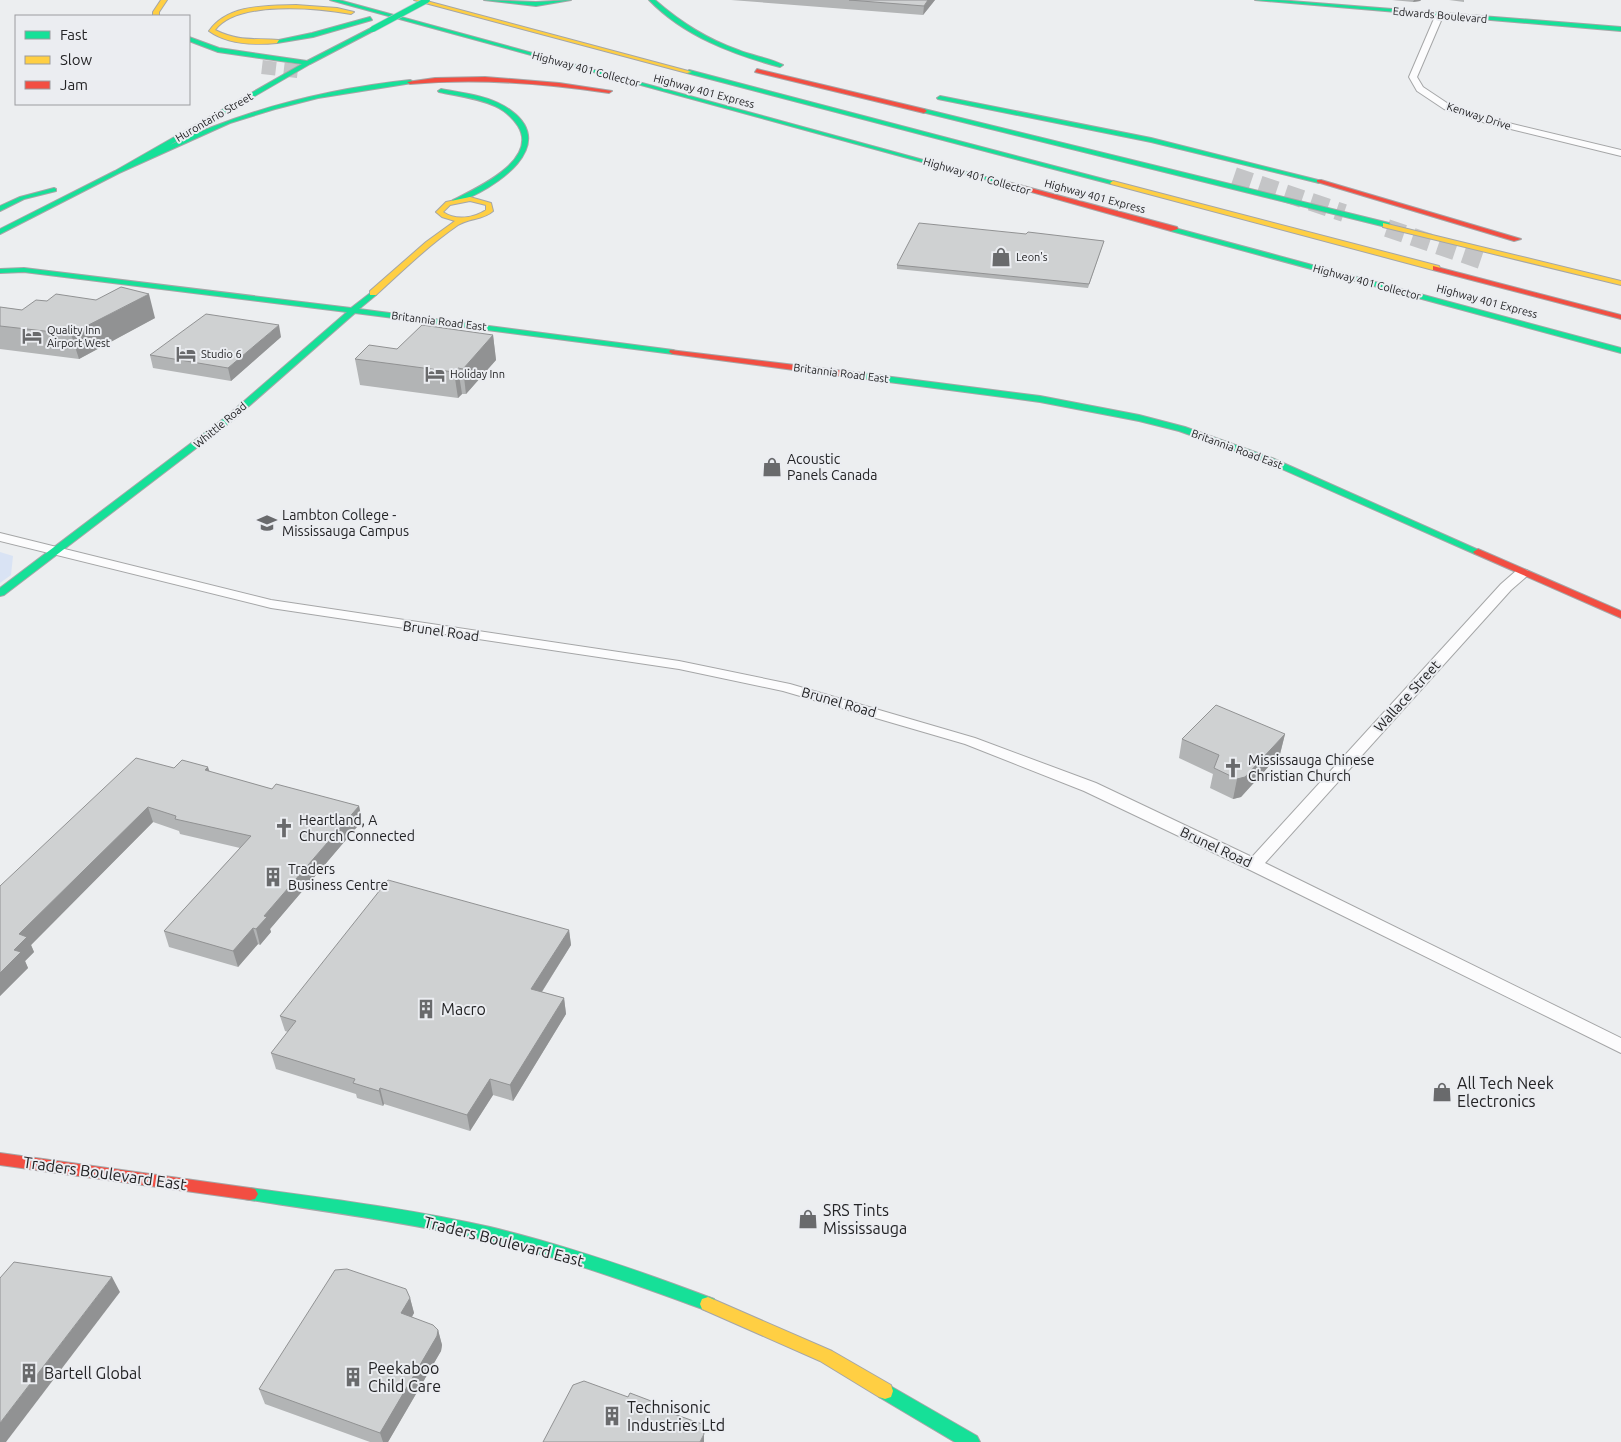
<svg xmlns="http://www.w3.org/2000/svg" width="1621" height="1442" viewBox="0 0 1621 1442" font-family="Ubuntu,sans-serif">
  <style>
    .green { fill: #d9e3f4 }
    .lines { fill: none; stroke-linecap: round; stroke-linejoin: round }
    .highway-tunnel-far1 { stroke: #c4c5c7; stroke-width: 14; stroke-dasharray: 14 8; stroke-linecap: butt }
    .highway-tunnel { stroke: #c4c5c7; stroke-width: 18; stroke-dasharray: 18 9; stroke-linecap: butt }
    .street-casing { stroke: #a5a6a7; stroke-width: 2 }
    .fast-casing { stroke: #a5a6a7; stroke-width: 2 }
    .slow-casing { stroke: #a5a6a7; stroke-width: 2 }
    .jam-casing { stroke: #a5a6a7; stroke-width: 2 }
    .street { fill: #fcfcfd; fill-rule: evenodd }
    .fast { fill: #16e098; fill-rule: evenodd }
    .slow { fill: #ffcf43; fill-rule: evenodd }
    .jam { fill: #f24e42; fill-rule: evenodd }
    .fast-bridge-casing { stroke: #babec5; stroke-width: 7; stroke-linecap: butt }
    .fast-bridge { stroke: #16e098; stroke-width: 5.5 }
    .wall { fill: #b2b4b5 }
    .shaded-wall { fill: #919293 }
    .building { fill: #cfd1d2; stroke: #919293 }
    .labels { text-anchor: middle; stroke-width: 4; stroke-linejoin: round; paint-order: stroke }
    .far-street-label { font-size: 11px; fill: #232325; stroke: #ebedf1 }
    .far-poi-label { font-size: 11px; fill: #232325; stroke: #ebedf1; text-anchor: start }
    .poi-label { font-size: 14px; fill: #232325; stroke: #ebedf1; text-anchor: start }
    .street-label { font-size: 14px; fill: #232325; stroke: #ebedf1 }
    .near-poi-label { font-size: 16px; fill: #232325; stroke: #ebedf1; text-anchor: start }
    .near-street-label { font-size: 16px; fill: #232325; stroke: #ebedf1 }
  </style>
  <rect width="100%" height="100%" fill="#eceef0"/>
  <path class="green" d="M 0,552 L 13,556 L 11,575 L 0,583 Z"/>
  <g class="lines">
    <path class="highway-tunnel-far1" d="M 262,67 L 305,72"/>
    <g class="highway-tunnel">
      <path d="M 1234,176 L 1344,213"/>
      <path d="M 1387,228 L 1487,262"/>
    </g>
    <defs>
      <g id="street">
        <path d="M 1436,14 L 1443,16 L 1417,77 L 1423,87 L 1450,105 L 1492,119 L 1621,150 L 1621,156 L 1486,123 L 1444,109 L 1417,91 L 1409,77 Z"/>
        <path d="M 0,533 L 271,600 L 679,661 L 790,684 L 975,738 L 1096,783 L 1252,857 L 1501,584 L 1517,570 L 1527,570 L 1529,573 L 1527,576 L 1511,590 L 1265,863 L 1621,1038 L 1621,1053 L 1248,869 L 1084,791 L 965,744 L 783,691 L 679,669 L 271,608 L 0,541 Z"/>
      </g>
      <g id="fast">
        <path d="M 330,0 L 339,0 L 1011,184 L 1006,185 Z"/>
        <path d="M 484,0 L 536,2 L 571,0 L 536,6 Z"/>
        <path d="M 649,0 L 655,0 C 680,22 707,39 738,50 C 752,56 770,58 783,65 L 780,67 C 732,54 684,36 649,0 Z"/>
        <path d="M 1255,0 L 1278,0 L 1621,27 L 1621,31 Z"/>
        <path d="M 370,17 L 372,20 L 313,37 L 277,43 L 274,41 L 312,33 Z"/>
        <path d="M 373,27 L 375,30 L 310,64 L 170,145 C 247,109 326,89 410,80 L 412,81 L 412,83 L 318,98 L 275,109 L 230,123 L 119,173 L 0,234 L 0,229 L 115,171 L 302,64 L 218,52 L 189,41 L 189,37 L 219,48 L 307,61 Z"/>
        <path d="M 689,70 L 1115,182 L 1116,183 L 1111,184 L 687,73 Z"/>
        <path d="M 441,89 C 462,93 485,95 504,106 C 566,143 494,190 455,203 L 452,201 L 453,200 C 477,188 539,160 518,126 C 512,117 504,110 495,106 C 477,98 458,96 439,92 L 438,91 Z"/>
        <path d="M 940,96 L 1151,138 L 1322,181 L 1319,183 L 1151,142 L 938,99 L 937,98 Z"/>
        <path d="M 924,109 L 1389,223 L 1390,225 L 1386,227 L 922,112 L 921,111 Z"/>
        <path d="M 54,188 L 56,189 L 56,191 L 24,199 L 0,211 L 0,206 L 20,197 Z"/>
        <path d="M 1171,227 L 1621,348 L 1621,353 L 1171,231 Z"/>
        <path d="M 24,268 L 351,308 L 373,291 L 377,293 L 376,295 L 359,309 L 673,350 L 677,352 L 673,354 L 355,313 L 233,420 L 4,595 L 0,596 L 0,588 L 227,416 L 347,312 L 24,272 L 0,273 L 0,269 Z"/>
        <path d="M 861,373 L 1040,396 L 1139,415 L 1185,427 L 1272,458 L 1483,552 L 1481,554 L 1475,554 L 1266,462 L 1179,431 L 1139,421 L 1040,402 L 858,378 L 857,376 Z"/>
        <path d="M 250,1188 C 330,1199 411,1209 490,1227 C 566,1245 640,1271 714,1299 L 716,1304 L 714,1309 L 708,1311 C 636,1285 564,1258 489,1241 C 410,1223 330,1212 250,1200 L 245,1199 L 242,1194 L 245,1189 Z"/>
        <path d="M 885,1383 L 977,1436 L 980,1442 L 955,1442 L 879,1397 L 877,1391 L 879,1385 Z"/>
      </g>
      <g id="slow">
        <path d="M 161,0 L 167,0 L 159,12 L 159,16 L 153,16 L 153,12 Z"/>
        <path d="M 414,0 L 423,0 L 692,72 L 687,73 Z"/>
        <path d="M 296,5 L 337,8 L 354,12 L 351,14 C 317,8 237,0 215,30 C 240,42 253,38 279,40 L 277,43 C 255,45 228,45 209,31 C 228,4 266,6 296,5 Z"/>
        <path d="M 1113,181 L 1439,266 L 1440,268 L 1433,270 L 1111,184 L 1110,183 Z"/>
        <path d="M 470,197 L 491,203 L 493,211 C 483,220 469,218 458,225 C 429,245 402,271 376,295 L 370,295 L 370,291 L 426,242 L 455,221 L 442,217 L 436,212 L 446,202 ZM 470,201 L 486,205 L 486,210 C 474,218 456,221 443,212 L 450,205 Z"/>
        <path d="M 1383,223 L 1621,281 L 1621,285 L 1383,227 Z"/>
        <path d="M 708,1297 L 832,1351 L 891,1385 L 893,1391 L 891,1397 L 885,1399 L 879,1397 L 820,1361 L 702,1309 L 700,1304 L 702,1299 Z"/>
      </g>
      <g id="jam">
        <path d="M 757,69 L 924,109 L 927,111 L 924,113 L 755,72 Z"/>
        <path d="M 485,77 L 559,83 L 612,91 L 609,93 C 543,83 477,78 410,84 L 407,82 L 435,78 Z"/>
        <path d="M 1317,180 L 1321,180 L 1521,239 L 1514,241 L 1317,182 Z"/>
        <path d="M 1008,182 L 1177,227 L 1178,229 L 1171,231 L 1006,185 L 1005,184 Z"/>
        <path d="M 1433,266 L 1621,315 L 1621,319 L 1433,270 Z"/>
        <path d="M 670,350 L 861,373 L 865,376 L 861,379 L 673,354 L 669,352 Z"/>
        <path d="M 1478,549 L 1621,611 L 1621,618 L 1475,554 L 1473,552 Z"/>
        <path d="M 0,1153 L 250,1188 L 255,1189 L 258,1194 L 255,1199 L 250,1200 L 0,1165 Z"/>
      </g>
    </defs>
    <use href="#street" class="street-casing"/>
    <use href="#fast" class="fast-casing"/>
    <use href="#slow" class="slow-casing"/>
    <use href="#jam" class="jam-casing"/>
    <use href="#street" class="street"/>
    <use href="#fast" class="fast"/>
    <use href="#slow" class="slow"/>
    <use href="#jam" class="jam"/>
    <defs>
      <path id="fast-bridge" d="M 373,29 L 427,0"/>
    </defs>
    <use href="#fast-bridge" class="fast-bridge-casing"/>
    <use href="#fast-bridge" class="fast-bridge"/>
  </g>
  <g class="wall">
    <path d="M 731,0 L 935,0 L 923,15 Z"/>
    <path d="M 1392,0 L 1421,0 L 1420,1 L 1413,2 Z"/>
    <path d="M 1449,0 L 1464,0 L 1464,2 Z"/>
    <path d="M 1026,234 L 1104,241 L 1103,244 L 1088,288 L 897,269 L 897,265 Z"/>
    <path d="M 0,307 L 22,310 L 155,318 L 79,359 L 0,349 Z"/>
    <path d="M 493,335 L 496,360 L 466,394 L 462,394 L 458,398 L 360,385 L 355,359 L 397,349 Z"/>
    <path d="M 281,337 L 231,381 L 153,368 L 150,355 Z"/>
    <path d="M 1285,734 L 1280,754 L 1241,797 L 1233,799 L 1210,788 L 1213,774 L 1179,758 L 1182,739 Z"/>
    <path d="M 174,768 L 210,772 L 272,789 L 359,806 L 362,821 L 270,929 L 271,932 L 260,945 L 258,944 L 238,967 L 169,947 L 164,931 L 240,848 L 180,834 L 179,831 L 153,822 L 31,945 L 34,952 L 25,961 L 28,968 L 0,996 L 0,886 Z"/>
    <path d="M 569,930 L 571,945 L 542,992 L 564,998 L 566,1014 L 513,1101 L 493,1095 L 470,1131 L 384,1104 L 383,1106 L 357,1098 L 356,1094 L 276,1069 L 271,1053 L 288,1032 L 285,1031 L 280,1016 Z"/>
    <path d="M 410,1298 L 414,1313 L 412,1317 L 438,1330 L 442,1345 L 441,1351 L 388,1442 L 370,1442 L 265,1404 L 259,1389 Z"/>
  </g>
  <g class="shaded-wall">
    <path d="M 928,0 L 935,0 L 923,15 L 924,6 Z"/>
    <path d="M 1414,0 L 1421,0 L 1420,1 L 1413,2 Z"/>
    <path d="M 149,294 L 155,318 L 79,359 L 71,334 Z"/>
    <path d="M 279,325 L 281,337 L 231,381 L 228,368 Z"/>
    <path d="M 493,335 L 496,360 L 466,394 L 463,369 Z"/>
    <path d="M 458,368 L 462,394 L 458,398 L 454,372 Z"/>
    <path d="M 1285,734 L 1280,754 L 1241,797 L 1233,799 L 1237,779 Z"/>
    <path d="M 208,767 L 213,782 L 205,770 Z"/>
    <path d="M 359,806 L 362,821 L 270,929 L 271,932 L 260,945 L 256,929 L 264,916 Z"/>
    <path d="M 148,807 L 153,822 L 31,945 L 34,952 L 25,961 L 28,968 L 0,996 L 0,973 L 14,950 L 19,934 Z"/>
    <path d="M 253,928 L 258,944 L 238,967 L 233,951 Z"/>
    <path d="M 569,930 L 571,945 L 534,1004 L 531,989 Z"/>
    <path d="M 564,998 L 566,1014 L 513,1101 L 510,1085 Z"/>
    <path d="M 490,1079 L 493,1095 L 470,1131 L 467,1115 Z"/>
    <path d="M 380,1088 L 384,1104 L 383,1106 L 379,1091 Z"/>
    <path d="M 112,1277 L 120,1292 L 6,1442 L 0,1442 L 0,1423 Z"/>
    <path d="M 410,1298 L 414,1313 L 405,1328 L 401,1313 Z"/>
    <path d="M 438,1330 L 442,1345 L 441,1351 L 388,1442 L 383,1442 L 380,1433 Z"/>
    <path d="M 704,1434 L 704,1442 L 700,1442 Z"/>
  </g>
  <g class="building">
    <path d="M 849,0 L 928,0 L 924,6 Z"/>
    <path d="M 919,223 L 1026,234 L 1028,232 L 1104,241 L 1089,284 L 897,265 Z"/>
    <path d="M 121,287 L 149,294 L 71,334 L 0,326 L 0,307 L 22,310 L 36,300 L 47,301 L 56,294 L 96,300 Z"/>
    <path d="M 206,314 L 279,325 L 228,368 L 150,355 Z"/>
    <path d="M 422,325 L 493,335 L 463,369 L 458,368 L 454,372 L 355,359 L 369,345 L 397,349 Z"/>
    <path d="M 1216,705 L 1285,734 L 1245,777 L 1237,779 L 1214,768 L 1219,755 L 1182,739 Z"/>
    <path d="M 136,758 L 174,768 L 182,760 L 208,767 L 205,770 L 272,789 L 276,784 L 359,806 L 264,916 L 267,917 L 256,929 L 253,928 L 233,951 L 164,931 L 251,836 L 175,819 L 176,816 L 148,807 L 19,934 L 27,937 L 14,950 L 21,952 L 0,973 L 0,886 Z"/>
    <path d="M 388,880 L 569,930 L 531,989 L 564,998 L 510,1085 L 490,1079 L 467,1115 L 380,1088 L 379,1091 L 353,1083 L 355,1079 L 271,1053 L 296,1021 L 280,1016 Z"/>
    <path d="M 14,1262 L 112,1277 L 0,1423 L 0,1278 Z"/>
    <path d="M 347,1269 L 406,1289 L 410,1298 L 401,1313 L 433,1325 L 438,1330 L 437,1336 L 380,1433 L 259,1389 L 335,1270 Z"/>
    <path d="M 584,1381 L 628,1397 L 630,1393 L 659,1404 L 657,1408 L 702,1424 L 704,1434 L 700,1442 L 543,1442 L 573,1385 Z"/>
  </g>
  <defs>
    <symbol id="shop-bare" viewBox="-9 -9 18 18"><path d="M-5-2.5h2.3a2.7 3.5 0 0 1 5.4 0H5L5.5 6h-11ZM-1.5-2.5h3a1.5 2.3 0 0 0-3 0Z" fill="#696a6c" stroke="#ebedf1" stroke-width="2.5" paint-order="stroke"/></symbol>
    <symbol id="hotel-bare" viewBox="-9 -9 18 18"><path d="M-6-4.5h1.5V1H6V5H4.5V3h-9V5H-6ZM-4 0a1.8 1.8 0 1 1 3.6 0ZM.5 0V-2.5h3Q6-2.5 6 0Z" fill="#696a6c" stroke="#ebedf1" stroke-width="2.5" paint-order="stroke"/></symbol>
    <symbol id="university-bare" viewBox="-9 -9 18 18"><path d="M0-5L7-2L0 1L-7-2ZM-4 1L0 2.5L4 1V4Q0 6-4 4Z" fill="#696a6c" stroke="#ebedf1" stroke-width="2.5" paint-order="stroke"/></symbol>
    <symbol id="church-bare" viewBox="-9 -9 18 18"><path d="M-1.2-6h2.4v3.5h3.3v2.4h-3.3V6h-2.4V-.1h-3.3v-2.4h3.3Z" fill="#696a6c" stroke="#ebedf1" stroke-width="2.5" paint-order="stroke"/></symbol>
    <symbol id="building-bare" viewBox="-9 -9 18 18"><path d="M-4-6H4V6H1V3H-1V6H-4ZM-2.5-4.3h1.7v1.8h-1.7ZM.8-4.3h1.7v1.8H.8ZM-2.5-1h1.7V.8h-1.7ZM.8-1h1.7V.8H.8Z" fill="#696a6c" stroke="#ebedf1" stroke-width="2.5" paint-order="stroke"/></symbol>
  </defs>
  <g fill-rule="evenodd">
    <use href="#shop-bare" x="987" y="243" width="28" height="28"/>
    <use href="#hotel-bare" x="18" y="322" width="28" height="28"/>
    <use href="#hotel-bare" x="172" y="340" width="28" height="28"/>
    <use href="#hotel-bare" x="421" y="360" width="28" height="28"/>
    <use href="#shop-bare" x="758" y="453" width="28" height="28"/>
    <use href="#university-bare" x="253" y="509" width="28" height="28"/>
    <use href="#church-bare" x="1219" y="754" width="28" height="28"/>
    <use href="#church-bare" x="270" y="814" width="28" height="28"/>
    <use href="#building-bare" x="259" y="863" width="28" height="28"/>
    <use href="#building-bare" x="412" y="995" width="28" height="28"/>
    <use href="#shop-bare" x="1428" y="1078" width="28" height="28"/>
    <use href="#shop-bare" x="794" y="1205" width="28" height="28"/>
    <use href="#building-bare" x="15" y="1359" width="28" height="28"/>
    <use href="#building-bare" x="339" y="1363" width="28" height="28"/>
    <use href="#building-bare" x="598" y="1402" width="28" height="28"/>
  </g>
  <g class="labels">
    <g class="far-street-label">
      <text transform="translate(1440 15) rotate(5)" y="4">Edwards Boulevard</text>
      <text transform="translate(586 69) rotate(15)" y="4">Highway 401 Collector</text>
      <text transform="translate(704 91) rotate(15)" y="4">Highway 401 Express</text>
      <text transform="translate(1479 116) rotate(18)" y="4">Kenway Drive</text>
      <text transform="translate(214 117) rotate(-30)" y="4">Hurontario Street</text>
      <text transform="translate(977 176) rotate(16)" y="4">Highway 401 Collector</text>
      <text transform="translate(1095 196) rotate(15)" y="4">Highway 401 Express</text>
      <text transform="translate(1367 282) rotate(15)" y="4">Highway 401 Collector</text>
      <text transform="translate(1487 301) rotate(15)" y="4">Highway 401 Express</text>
      <text transform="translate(439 321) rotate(7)" y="4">Britannia Road East</text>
      <text transform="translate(841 373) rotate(7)" y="4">Britannia Road East</text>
      <text transform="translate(220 425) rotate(-40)" y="4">Whittle Road</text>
      <text transform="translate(1237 449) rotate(20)" y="4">Britannia Road East</text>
    </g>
    <g class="far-poi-label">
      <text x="1016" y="261">Leon's</text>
      <text x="47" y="334">Quality Inn<tspan x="47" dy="13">Airport West</tspan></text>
      <text x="201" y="358">Studio 6</text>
      <text x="450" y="378">Holiday Inn</text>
    </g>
    <g class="poi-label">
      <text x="787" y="464">Acoustic<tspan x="787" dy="16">Panels Canada</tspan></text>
      <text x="282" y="520">Lambton College -<tspan x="282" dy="16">Mississauga Campus</tspan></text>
      <text x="1248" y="765">Mississauga Chinese<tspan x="1248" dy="16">Christian Church</tspan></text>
      <text x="299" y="825">Heartland, A<tspan x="299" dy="16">Church Connected</tspan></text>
      <text x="288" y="874">Traders<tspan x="288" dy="16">Business Centre</tspan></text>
    </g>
    <g class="street-label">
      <text transform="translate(441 631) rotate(8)" y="5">Brunel Road</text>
      <text transform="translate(1407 696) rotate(-48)" y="5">Wallace Street</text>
      <text transform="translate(839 702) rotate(16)" y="5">Brunel Road</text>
      <text transform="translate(1216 847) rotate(25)" y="5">Brunel Road</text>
    </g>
    <g class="near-poi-label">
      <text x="441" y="1015">Macro</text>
      <text x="1457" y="1089">All Tech Neek<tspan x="1457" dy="18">Electronics</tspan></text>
      <text x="823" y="1216">SRS Tints<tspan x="823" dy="18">Mississauga</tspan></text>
      <text x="368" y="1374">Peekaboo<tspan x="368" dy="18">Child Care</tspan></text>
      <text x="44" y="1379">Bartell Global</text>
      <text x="627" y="1413">Technisonic<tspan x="627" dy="18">Industries Ltd</tspan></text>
    </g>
    <g class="near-street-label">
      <text transform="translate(105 1173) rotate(8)" y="6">Traders Boulevard East</text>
      <text transform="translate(504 1241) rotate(14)" y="6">Traders Boulevard East</text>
    </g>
  </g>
  <rect x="15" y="15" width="175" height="90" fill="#ebedf1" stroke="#9b9c9f"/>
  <rect x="25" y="31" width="25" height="8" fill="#16e098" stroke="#9b9c9f"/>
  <text x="60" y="40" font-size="15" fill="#232325">Fast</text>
  <rect x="25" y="56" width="25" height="8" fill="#ffcf43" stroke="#9b9c9f"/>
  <text x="60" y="65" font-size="15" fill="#232325">Slow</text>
  <rect x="25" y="81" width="25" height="8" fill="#f24e42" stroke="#9b9c9f"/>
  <text x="60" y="90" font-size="15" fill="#232325">Jam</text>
</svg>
